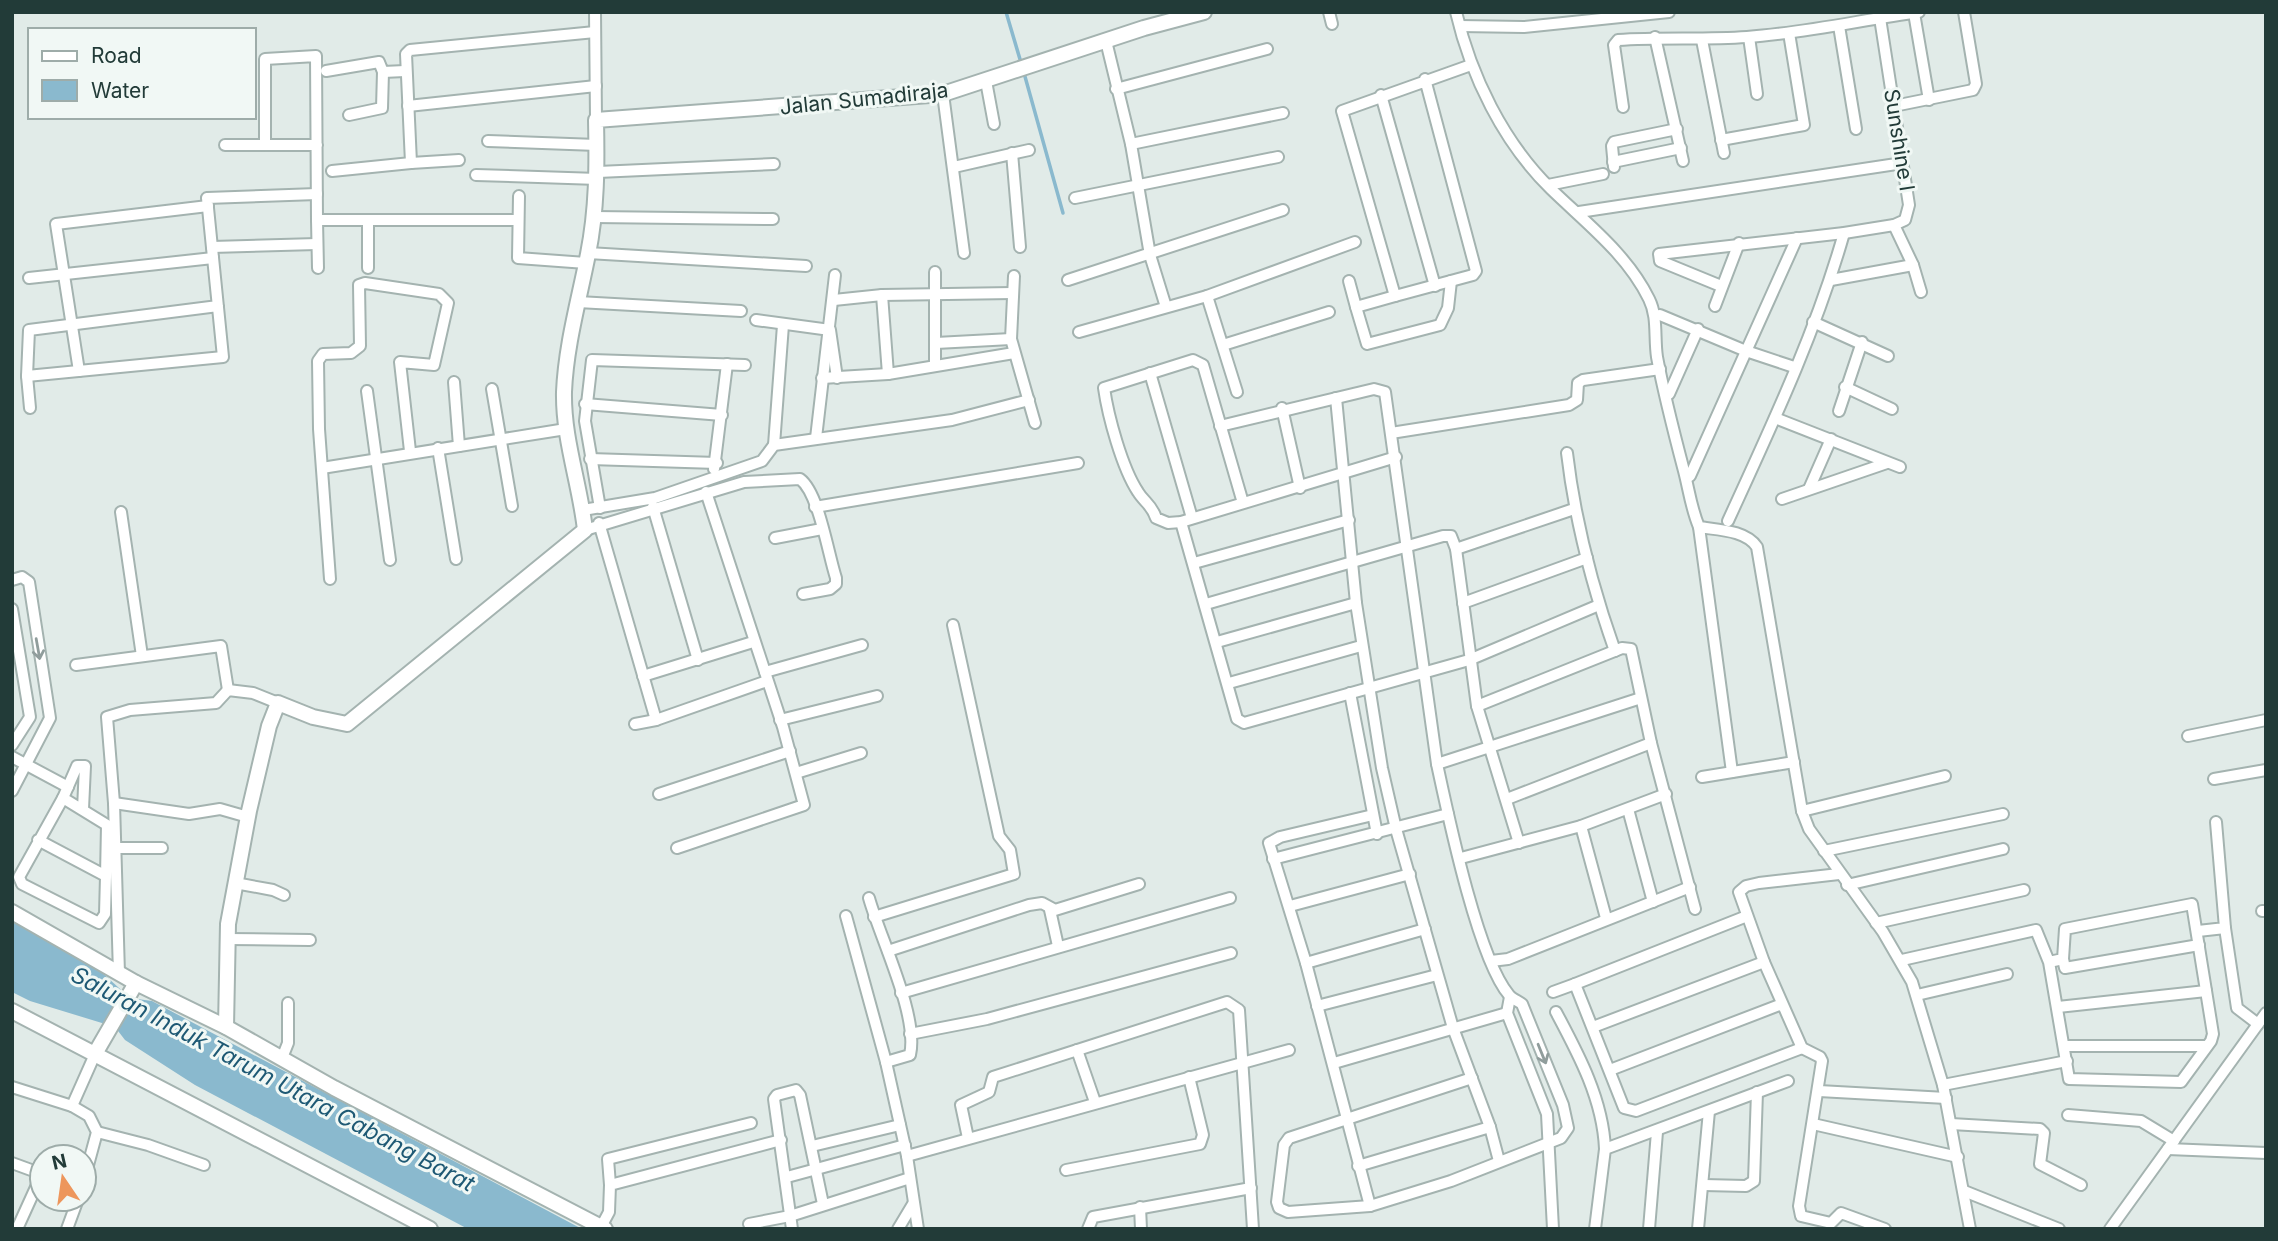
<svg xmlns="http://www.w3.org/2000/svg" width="2278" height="1241" viewBox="0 0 2278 1241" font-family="Inter,sans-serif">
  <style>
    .water { fill: #8ab9ce }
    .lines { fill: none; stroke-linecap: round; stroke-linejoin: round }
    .stream { stroke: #8ab9ce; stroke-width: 3.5 }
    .minor-casing { stroke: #a4b3b0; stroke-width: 14 }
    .tertiary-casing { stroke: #a4b3b0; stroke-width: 18 }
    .minor { stroke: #fff; stroke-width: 10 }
    .tertiary { stroke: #fff; stroke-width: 14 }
    .oneway { stroke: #909d9c }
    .labels { text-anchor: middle; stroke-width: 6; stroke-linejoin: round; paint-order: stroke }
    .street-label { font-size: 21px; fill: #223b38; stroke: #f1f8f5 }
    .water-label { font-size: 23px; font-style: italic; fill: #1e5974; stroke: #f1f8f5 }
  </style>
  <rect width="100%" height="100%" fill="#e1ebe8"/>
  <path class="water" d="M 12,919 L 97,968 L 130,998 L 152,1001 L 582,1229 L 468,1229 L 195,1085 L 125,1040 L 115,1027 L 30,1001 L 12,992 Z"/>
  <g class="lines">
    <g class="stream">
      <path d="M 1006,12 L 1022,66"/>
      <path d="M 1024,73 L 1063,213"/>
    </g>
    <defs>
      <g id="minor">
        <path d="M 595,12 L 596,120"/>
        <path d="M 1329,12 L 1332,24"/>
        <path d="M 1456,12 C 1471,76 1503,142 1551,189 C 1586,223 1627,254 1649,299 C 1658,317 1654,337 1657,357 C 1664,395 1674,433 1684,471 C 1689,490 1691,508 1699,527 C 1718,530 1746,530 1757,547 L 1802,811 L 1809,829 L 1883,932 L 1912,982 L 1943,1085 L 1970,1229"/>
        <path d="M 1914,13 L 1929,100"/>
        <path d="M 1460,26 L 1524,27 L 1669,12"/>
        <path d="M 1839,26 L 1856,129"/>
        <path d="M 1655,37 L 1683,161"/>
        <path d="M 1749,37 L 1757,94"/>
        <path d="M 1702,40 L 1724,153"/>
        <path d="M 1106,41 L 1131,144 L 1150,255 L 1166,307"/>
        <path d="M 326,71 L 379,62 L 383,72 L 405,71"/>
        <path d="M 1425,79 L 1476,271 L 1473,275 L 1395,296 L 1342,111 L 1471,65"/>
        <path d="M 986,81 L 994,124"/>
        <path d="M 1116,89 L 1267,49"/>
        <path d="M 943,94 L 964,253"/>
        <path d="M 1381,95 L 1435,286"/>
        <path d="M 408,106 L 596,86"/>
        <path d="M 1894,106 L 1973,90 L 1976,84 L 1964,12"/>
        <path d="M 1623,107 L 1614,45 L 1618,40 C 1661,37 1704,40 1747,37 C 1805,33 1861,20 1919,12"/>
        <path d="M 349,115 L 382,108 L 383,72"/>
        <path d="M 1721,140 L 1804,125 L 1789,33"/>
        <path d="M 488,141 L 597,145"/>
        <path d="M 1131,144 L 1283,113"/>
        <path d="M 225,145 L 265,145"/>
        <path d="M 317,145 L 265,145 L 265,59 L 316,56 L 317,220"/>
        <path d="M 1012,153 L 1020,247"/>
        <path d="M 1613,162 L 1681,148"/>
        <path d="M 411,163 L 459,160"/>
        <path d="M 954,167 L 1029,150"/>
        <path d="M 1614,167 L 1612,146 L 1614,142 L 1677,129"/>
        <path d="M 332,171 L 411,163 L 406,54 L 410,50 L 595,32"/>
        <path d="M 598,172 L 774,164"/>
        <path d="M 476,175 L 598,179"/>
        <path d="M 1548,185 L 1603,174"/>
        <path d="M 519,196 L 518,258 L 586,263"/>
        <path d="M 1075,198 L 1278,157"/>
        <path d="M 1579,212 L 1903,163"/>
        <path d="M 594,217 L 773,219"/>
        <path d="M 368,220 L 368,268"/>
        <path d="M 1894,225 L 1913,265 L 1921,292"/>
        <path d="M 212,247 L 317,244"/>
        <path d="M 588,253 L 806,266"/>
        <path d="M 318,268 L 317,220 L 518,220"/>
        <path d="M 935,272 L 935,364"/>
        <path d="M 1014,276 L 1011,339 L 1035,423"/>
        <path d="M 29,278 L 213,258"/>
        <path d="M 1068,280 L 1283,210"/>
        <path d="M 1831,280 L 1913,265"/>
        <path d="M 1349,281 L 1356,307"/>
        <path d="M 1721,286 L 1660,261 L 1659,254 L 1844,233 L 1894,225 L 1905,220 L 1909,205 L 1880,18"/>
        <path d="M 882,295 L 888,374"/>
        <path d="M 1207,296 L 1237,392"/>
        <path d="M 1395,296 L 1356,307 L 1367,344 L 1440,325 L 1448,308 L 1451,281"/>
        <path d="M 834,300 L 882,295 L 1013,293"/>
        <path d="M 578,302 L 741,311"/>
        <path d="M 218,306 L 29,330 L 27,376 L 223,357 L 207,198 L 317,194"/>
        <path d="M 1715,306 L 1739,243"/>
        <path d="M 1660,315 L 1746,351 L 1794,367"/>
        <path d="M 756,320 L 830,330 L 837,378"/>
        <path d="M 1813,322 L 1888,356"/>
        <path d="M 1079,332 L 1207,296 L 1355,242"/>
        <path d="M 936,343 L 1011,339"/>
        <path d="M 1223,345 L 1329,312"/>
        <path d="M 79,371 L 56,224 L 208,206"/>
        <path d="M 1150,373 L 1192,518"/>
        <path d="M 27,376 L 30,408"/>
        <path d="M 822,378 L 888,374 L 1014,353"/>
        <path d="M 454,382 L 459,446"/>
        <path d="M 1845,387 L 1892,409"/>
        <path d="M 492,389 L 512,506"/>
        <path d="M 367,391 L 390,560"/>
        <path d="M 1669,394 L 1698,329"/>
        <path d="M 1336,398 L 1356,603 L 1382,768 L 1396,829 L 1453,1028 L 1490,1127 L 1499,1161"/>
        <path d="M 585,404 L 722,415"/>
        <path d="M 1282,408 L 1300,488"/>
        <path d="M 1839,411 L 1862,342"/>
        <path d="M 1775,418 L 1900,467"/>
        <path d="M 1220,426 L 1374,389 L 1385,392 L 1437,764 C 1448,815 1478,959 1509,995 C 1512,999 1518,1001 1522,1004 L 1563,1105 L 1568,1128 L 1561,1138 L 1451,1181 L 1370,1206 L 1288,1212 L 1279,1208 L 1277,1202 L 1284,1145 L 1289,1138 L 1472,1078"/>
        <path d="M 1391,433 L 1569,405 L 1577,400 L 1578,383 L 1583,380 L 1660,369"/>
        <path d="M 816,438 L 835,275"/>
        <path d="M 774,445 L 783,325"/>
        <path d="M 438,448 L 456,559"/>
        <path d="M 1567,453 C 1575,521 1592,586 1615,651"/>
        <path d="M 590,459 L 717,463"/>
        <path d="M 322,468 L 566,429"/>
        <path d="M 714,469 L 727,364"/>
        <path d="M 1690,476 L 1797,238"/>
        <path d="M 1809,489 L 1831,439"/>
        <path d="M 1782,499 L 1887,463"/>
        <path d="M 1243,503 L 1203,365 L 1193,360 L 1104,388 C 1108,416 1122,468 1138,492 C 1144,502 1152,505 1156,518 L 1168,523 L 1181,522 L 1396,457"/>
        <path d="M 653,507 L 698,660"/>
        <path d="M 815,507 L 1078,463"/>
        <path d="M 600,508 L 585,421 L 592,360 L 745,365"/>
        <path d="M 583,510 L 655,498 L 762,461 L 774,445 L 952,420 L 1029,400"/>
        <path d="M 121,512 L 142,656"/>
        <path d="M 1728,521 C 1771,427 1816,332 1844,233"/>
        <path d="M 1181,522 L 1237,719 L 1244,723 L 1469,660 L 1599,605"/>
        <path d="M 599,523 L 656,720"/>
        <path d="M 1699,527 L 1732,772"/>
        <path d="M 585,530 L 744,482 L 800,479 C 819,493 828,554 836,578 L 836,584 L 830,589 L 803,594"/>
        <path d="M 775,538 L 822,529"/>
        <path d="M 1456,549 L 1574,509"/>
        <path d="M 1194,563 L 1349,520"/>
        <path d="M 330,579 L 319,429 L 318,361 L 323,354 L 351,353 L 360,346 L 359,285 L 365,283 L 439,294 L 448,303 L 434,365 L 400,362 L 410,451"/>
        <path d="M 12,580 L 22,577 L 29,582 L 50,718 L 12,791"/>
        <path d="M 1463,603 L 1587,558"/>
        <path d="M 1206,604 L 1443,536 L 1451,536 L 1456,549 L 1477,706 L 1519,843"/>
        <path d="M 12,609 L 30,717 L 12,745"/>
        <path d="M 1217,642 L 1356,603"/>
        <path d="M 76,665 L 221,646 L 228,690"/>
        <path d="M 765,672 L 862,645"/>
        <path d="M 643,676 L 753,642"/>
        <path d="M 1229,683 L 1361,646"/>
        <path d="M 1350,693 L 1377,834"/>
        <path d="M 1477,706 L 1622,648 L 1631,649 L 1651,743 L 1695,909"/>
        <path d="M 780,720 L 877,696"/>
        <path d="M 635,724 L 656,720 L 767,681"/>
        <path d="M 2188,736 L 2266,720"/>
        <path d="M 12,757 L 68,787"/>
        <path d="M 1437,764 L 1641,698"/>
        <path d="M 796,773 L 861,753"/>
        <path d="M 1702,777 L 1794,762"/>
        <path d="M 2214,779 L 2266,770"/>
        <path d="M 659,794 L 790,751"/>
        <path d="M 1507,799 L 1651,743"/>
        <path d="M 114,803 L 189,814 L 220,809 L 248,817"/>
        <path d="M 83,809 L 85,766 L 77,766 L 63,798 L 107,825 L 106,876"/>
        <path d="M 1628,809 L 1653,902"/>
        <path d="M 1802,811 L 1945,776"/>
        <path d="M 1581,826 L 1606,918"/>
        <path d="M 38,840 L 106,876 L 105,914 L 99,923 L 22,884 L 19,877 L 63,798"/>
        <path d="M 115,848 L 162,848"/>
        <path d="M 677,848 L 804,805 L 783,727 L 706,492"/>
        <path d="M 1824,851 L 2003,814"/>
        <path d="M 1461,858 L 1581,826 L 1666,794"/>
        <path d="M 1273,859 L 1448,814"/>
        <path d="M 1839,874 L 1759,883 L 1746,886 L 1739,892 L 1764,962 L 1802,1048 L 1820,1057 L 1822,1061 L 1799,1206 L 1801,1216 L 1831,1223 L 1841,1213 L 1885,1229"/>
        <path d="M 235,883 L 273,890 L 284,895"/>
        <path d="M 1847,885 L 2003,849"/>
        <path d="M 869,898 C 880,938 919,1016 910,1055 L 886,1062"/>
        <path d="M 1290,906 L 1410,874"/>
        <path d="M 1050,910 L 1058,946"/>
        <path d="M 2262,911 L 2266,911"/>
        <path d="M 846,916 L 886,1062 L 907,1156 L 918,1229"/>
        <path d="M 1747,916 L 1575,984 L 1624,1108 L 1636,1111 L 1802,1048"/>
        <path d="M 874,917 L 1014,874 L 1010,850 L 999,836 L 953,625"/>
        <path d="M 1876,923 L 2024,890"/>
        <path d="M 2225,928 L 2237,1008 L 2258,1024"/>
        <path d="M 2198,931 L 2225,928 L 2216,822"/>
        <path d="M 226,939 L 310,940"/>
        <path d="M 888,951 L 1029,905 L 1042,903 L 1055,910 L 1139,884"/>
        <path d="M 2063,959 L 2065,968 L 2199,945"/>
        <path d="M 1902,960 L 2036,930 L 2049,962 L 2069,1079 L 2181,1082 L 2211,1041 L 2213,1034 L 2192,904 L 2065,929 L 2063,959 L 2049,962"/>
        <path d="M 1491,961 L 1508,959 L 1690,887"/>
        <path d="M 1306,963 L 1425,929"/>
        <path d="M 119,974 L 114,803 L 107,717 L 130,710 L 216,703 L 228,690 L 253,693 L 278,703"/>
        <path d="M 1553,992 L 1575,984"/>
        <path d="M 901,993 L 1230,898"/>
        <path d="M 1917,995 L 2007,974"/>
        <path d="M 1510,997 L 1507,1013 L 1547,1114 L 1553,1229"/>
        <path d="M 1317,1006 L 1437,975"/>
        <path d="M 2058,1007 L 2206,991"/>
        <path d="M 1556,1012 C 1579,1055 1603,1100 1605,1149"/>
        <path d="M 1593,1027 L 1764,962"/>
        <path d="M 910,1034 L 987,1019 L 1231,953"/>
        <path d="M 2065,1046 L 2206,1046"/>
        <path d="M 1077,1050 L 1095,1102"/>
        <path d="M 282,1058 L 288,1043 L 288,1003"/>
        <path d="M 1334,1063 L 1507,1013"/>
        <path d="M 1610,1070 L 1782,1004"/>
        <path d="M 1943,1085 L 2067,1061"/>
        <path d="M 12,1087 L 72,1106"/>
        <path d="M 1819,1091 L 1946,1098"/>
        <path d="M 2068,1115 L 2141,1121 L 2174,1141"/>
        <path d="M 1813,1124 L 1958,1157"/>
        <path d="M 1951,1124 L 2040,1129 L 2044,1133 L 2040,1164 L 2081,1185"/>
        <path d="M 97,1132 L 148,1145 L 204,1165"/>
        <path d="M 968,1138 L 961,1105 L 989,1092 L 993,1077 L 1227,1002 L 1239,1010 L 1253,1229"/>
        <path d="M 812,1146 L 900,1125"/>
        <path d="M 2168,1149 L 2266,1153"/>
        <path d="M 907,1156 L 1289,1050"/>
        <path d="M 12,1163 L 42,1174"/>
        <path d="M 1358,1166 L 1490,1127"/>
        <path d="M 1066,1170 L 1200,1144 L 1203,1135 L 1189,1077"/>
        <path d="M 787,1177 L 905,1145"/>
        <path d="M 84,1180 L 97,1132 L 89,1116 L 72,1106 L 96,1052"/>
        <path d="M 610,1185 L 608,1159 L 751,1123"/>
        <path d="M 1704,1185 L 1746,1186 L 1754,1181 L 1757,1092"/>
        <path d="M 1964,1191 L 2059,1229"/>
        <path d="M 1370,1206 L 1306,963 L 1269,843 L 1280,837 L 1373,815"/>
        <path d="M 1140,1207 L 1141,1229"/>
        <path d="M 749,1224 L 790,1216 L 910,1178"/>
        <path d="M 601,1227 L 609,1212 L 610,1185 L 781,1140"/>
        <path d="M 17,1229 L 42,1174"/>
        <path d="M 67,1229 L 78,1199"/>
        <path d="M 792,1229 L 774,1099 L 777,1095 L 796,1090 L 800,1095 L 823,1204"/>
        <path d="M 898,1229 L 913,1204"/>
        <path d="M 1088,1229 L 1093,1217 L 1251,1188"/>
        <path d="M 1595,1229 L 1605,1149 L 1788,1081"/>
        <path d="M 1649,1229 L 1657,1132"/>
        <path d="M 1698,1229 L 1709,1111"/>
        <path d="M 2110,1229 L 2266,1013"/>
      </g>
      <g id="tertiary">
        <path d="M 12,912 L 136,983 L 226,1027 L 334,1088 L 605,1229"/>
        <path d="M 12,1011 L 430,1229"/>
        <path d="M 226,1027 L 228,924 L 249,811 L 269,726 L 278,703 L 313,717 L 347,724 L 585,530 C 580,484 563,439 564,392 C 566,345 579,300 588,254 C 597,209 597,166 596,120 L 943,94 L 1144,28 L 1204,12"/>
        <path d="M 96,1052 L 136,983"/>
      </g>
    </defs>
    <use href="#minor" class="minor-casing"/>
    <use href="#tertiary" class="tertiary-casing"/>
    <use href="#minor" class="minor"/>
    <use href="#tertiary" class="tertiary"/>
  </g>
  <defs><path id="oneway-shaft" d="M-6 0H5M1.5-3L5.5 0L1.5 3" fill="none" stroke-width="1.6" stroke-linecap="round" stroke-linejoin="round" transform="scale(1.75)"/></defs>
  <g class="oneway">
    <use href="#oneway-shaft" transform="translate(38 649) rotate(80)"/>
    <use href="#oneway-shaft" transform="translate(1542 1054) rotate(68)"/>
  </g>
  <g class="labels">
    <g class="street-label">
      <text transform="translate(864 99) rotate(-6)" y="7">Jalan Sumadiraja</text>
      <text transform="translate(1899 140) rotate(81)" y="7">Sunshine I</text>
    </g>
    <g class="water-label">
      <text transform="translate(273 1079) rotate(28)" y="8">Saluran Induk Tarum Utara Cabang Barat</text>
    </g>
  </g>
  <rect width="2278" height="1241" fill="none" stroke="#223b38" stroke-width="28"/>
  <rect x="28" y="28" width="228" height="91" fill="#f1f8f5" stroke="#9eaca9" stroke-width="2"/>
  <rect x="42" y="51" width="35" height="10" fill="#ffffff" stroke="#9eaca9" stroke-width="2"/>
  <text x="91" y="63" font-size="21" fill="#223b38">Road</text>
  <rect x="42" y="80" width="35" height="21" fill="#8ab9ce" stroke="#9eaca9" stroke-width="2"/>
  <text x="91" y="98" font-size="21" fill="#223b38">Water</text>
  <g transform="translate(63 1178) rotate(347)"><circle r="33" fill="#f1f8f5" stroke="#9eaca9" stroke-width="2"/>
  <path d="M0-5L12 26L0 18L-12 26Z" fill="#ed965c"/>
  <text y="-10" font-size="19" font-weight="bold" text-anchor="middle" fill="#223b38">N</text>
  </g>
</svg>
